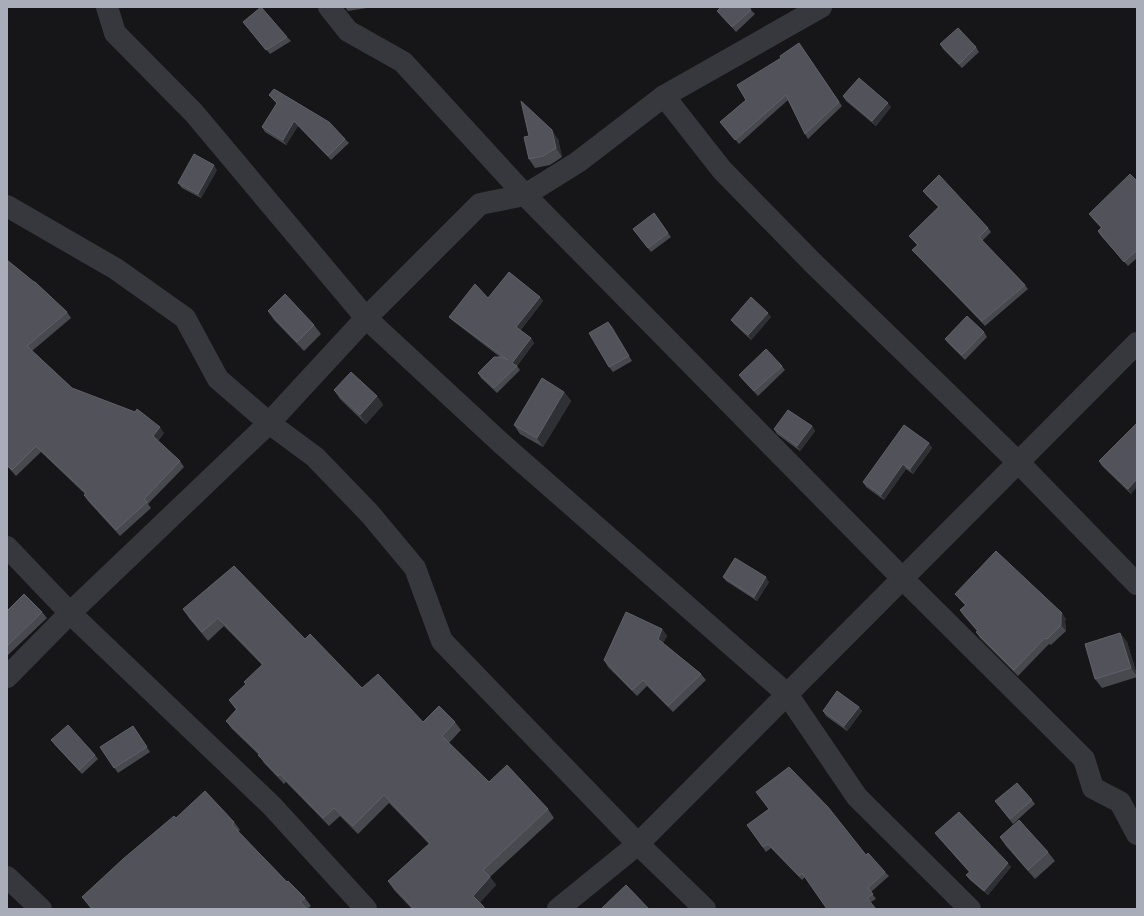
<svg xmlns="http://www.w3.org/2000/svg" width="1144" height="916" viewBox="0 0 1144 916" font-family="'Alegreya Sans',sans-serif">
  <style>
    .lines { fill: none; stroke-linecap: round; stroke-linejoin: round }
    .street { stroke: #37383e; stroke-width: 22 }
    .wall { fill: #47494e }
    .shaded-wall { fill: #2f3034 }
    .building { fill: #52535a; stroke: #5f6168 }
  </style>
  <rect width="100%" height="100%" fill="#161619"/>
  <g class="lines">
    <g class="street">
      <path d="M 107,7 L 115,33 L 194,113 L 366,318 L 502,444 L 787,694 L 857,797 L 970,909"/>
      <path d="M 329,7 L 348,31 L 403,62 L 525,195 L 902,578 L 1084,759 L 1093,788 L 1120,802 L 1137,834"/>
      <path d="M 664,96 L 722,170 L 813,263 L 1018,462 L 1137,584"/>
      <path d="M 7,206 L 116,269 L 185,318 L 218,379 L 269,423 L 315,457 L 370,514 L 415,568 L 442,641 L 638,844 L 705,909"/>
      <path d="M 7,547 L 70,613 L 272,806 L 366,909"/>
      <path d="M 7,677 L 70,613 L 269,423 L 366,318 L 480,204 L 525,195 L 578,162 L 664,96 L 821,7"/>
      <path d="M 7,877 L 41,909"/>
      <path d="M 558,909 L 638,844 L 1137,343"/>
    </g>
  </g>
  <g class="wall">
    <path d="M 345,7 L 373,7 L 348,11 Z"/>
    <path d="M 751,10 L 755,14 L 736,32 L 721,15 L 717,11 Z"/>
    <path d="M 243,22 L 287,37 L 291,41 L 270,54 Z"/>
    <path d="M 799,43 L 842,106 L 808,139 L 805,134 L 788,100 L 739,144 L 720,122 L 746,100 L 781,58 Z"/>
    <path d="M 940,44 L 976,47 L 979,52 L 962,68 L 943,49 Z"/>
    <path d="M 269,95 L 345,139 L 349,143 L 331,160 L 298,126 L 286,145 L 265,132 L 262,127 L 277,104 Z"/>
    <path d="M 843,96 L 891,107 L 876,126 L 846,101 Z"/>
    <path d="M 558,139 L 562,157 L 550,165 L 535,168 L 529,159 Z"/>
    <path d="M 217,170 L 201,198 L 182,188 L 178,183 Z"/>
    <path d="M 1137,181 L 1137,258 L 1128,266 L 1101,236 L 1098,231 L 1101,228 L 1092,218 L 1089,214 Z"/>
    <path d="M 923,191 L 988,228 L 991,232 L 982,241 L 1025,285 L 1028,289 L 985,326 L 916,254 L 912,250 L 917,245 L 909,236 L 938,207 L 926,195 Z"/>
    <path d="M 654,213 L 671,237 L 651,252 L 633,229 Z"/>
    <path d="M 7,260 L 67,312 L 71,318 L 32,351 L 72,388 L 164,433 L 158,441 L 180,461 L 184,467 L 148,504 L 151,508 L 120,536 L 88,501 L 84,495 L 85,494 L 41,452 L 16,476 L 7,466 Z"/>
    <path d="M 540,297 L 543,301 L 520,331 L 531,338 L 534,343 L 517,366 L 520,370 L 497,393 L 481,378 L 478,373 L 500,357 L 453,321 L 449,317 L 488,298 Z"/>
    <path d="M 268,311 L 314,325 L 321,334 L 304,351 L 274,320 Z"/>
    <path d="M 771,317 L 751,340 L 734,324 L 731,320 Z"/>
    <path d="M 612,326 L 632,361 L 613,372 L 609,367 Z"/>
    <path d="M 984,332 L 987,337 L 965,360 L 948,343 L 945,339 Z"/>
    <path d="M 782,366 L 785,370 L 758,396 L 742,379 L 739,375 Z"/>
    <path d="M 334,390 L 377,396 L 383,405 L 366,424 L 340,399 Z"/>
    <path d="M 564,392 L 571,401 L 543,447 L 520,434 L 514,425 Z"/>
    <path d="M 1137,423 L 1131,494 L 1102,466 L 1099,461 Z"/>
    <path d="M 812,426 L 815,431 L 800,451 L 777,434 L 774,429 Z"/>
    <path d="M 929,443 L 932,448 L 913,474 L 906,469 L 884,500 L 866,487 L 863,482 Z"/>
    <path d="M 723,577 L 769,582 L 757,601 L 726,581 Z"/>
    <path d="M 955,594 L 1066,619 L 1065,621 L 1066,631 L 1051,645 L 1049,644 L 1018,676 L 980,638 L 976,632 L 977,631 L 964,616 L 960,610 L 965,605 L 960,600 Z"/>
    <path d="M 183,609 L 305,639 L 362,688 L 423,722 L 455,722 L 461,730 L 449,743 L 489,782 L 548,809 L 554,818 L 490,877 L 496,885 L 480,902 L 486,909 L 412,909 L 394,890 L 388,881 L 429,844 L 389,803 L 358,834 L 340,816 L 329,826 L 286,782 L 284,784 L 264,763 L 259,755 L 232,729 L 226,721 L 236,710 L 229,700 L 246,684 L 244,682 L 262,665 L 224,626 L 208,641 L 189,618 Z"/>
    <path d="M 7,611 L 42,612 L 47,618 L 7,656 Z"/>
    <path d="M 662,629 L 667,636 L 663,643 L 701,674 L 706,680 L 673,712 L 647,686 L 637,696 L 608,667 L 604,660 Z"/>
    <path d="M 1120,633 L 1127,642 L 1137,675 L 1137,677 L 1102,688 L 1095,679 Z"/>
    <path d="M 859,707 L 862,711 L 847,731 L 826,716 L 823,711 Z"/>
    <path d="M 133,726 L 150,752 L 118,773 L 100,747 Z"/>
    <path d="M 51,740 L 95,755 L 98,759 L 82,774 L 55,745 Z"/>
    <path d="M 756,792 L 866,855 L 885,872 L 889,876 L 871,892 L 876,899 L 871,902 L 805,877 L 802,880 L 771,848 L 766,852 L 747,825 L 769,809 Z"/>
    <path d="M 1032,800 L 1035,804 L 1013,824 L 995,801 Z"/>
    <path d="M 176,818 L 234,822 L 240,830 L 238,832 L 287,882 L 305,898 L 311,906 L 307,909 L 91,909 L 82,897 Z"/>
    <path d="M 935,833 L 1011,867 L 988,895 L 970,880 L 966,875 L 969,872 L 938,837 Z"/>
    <path d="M 1000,837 L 1048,852 L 1055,861 L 1035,879 L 1006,846 Z"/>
  </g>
  <g class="shaded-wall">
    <path d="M 888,103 L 891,107 L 876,126 L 872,121 Z"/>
    <path d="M 294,121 L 298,126 L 286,145 L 283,140 Z"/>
    <path d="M 552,130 L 558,139 L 562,157 L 556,148 Z"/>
    <path d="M 214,165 L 217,170 L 201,198 L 198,194 Z"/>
    <path d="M 540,297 L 543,301 L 519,332 L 516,327 Z"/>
    <path d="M 768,313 L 771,317 L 751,340 L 748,335 Z"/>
    <path d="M 608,322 L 612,326 L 632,361 L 629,356 Z"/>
    <path d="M 531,338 L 534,343 L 517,366 L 512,363 Z"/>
    <path d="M 564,392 L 571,401 L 543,447 L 537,438 Z"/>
    <path d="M 377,396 L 383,405 L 366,424 L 360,415 Z"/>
    <path d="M 812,426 L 815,431 L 800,451 L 797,446 Z"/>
    <path d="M 160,427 L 164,433 L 157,442 L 153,436 Z"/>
    <path d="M 929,443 L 932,448 L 913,474 L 910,469 Z"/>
    <path d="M 903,464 L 906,469 L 884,500 L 881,495 Z"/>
    <path d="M 1137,479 L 1137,487 L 1131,494 L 1128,489 Z"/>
    <path d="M 766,577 L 769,582 L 757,601 L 754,597 Z"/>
    <path d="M 1062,613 L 1066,619 L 1065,621 L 1066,631 L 1061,625 L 1061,615 Z"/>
    <path d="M 662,629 L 667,636 L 662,645 L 658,639 Z"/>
    <path d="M 1120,633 L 1127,642 L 1137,676 L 1131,668 Z"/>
    <path d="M 859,707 L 862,711 L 847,731 L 844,726 Z"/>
    <path d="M 1008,863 L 1011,867 L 988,895 L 984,891 Z"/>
    <path d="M 490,877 L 496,885 L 479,904 L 473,896 Z"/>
  </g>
  <g class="building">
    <path d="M 261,7 L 287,37 L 266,50 L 243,22 Z"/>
    <path d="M 721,7 L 749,7 L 751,10 L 732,27 L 717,11 Z"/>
    <path d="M 958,28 L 976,47 L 959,64 L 940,44 Z"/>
    <path d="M 799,43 L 839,102 L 805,134 L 786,95 L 735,140 L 720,122 L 746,100 L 737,85 L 781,58 L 780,56 Z"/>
    <path d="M 859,78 L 888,103 L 872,121 L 843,96 Z"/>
    <path d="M 274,89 L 329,122 L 345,139 L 328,156 L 294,121 L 283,140 L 262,127 L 277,103 L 269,95 Z"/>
    <path d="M 521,101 L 552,130 L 556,148 L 543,156 L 529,159 L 524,137 L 529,136 Z"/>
    <path d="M 194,154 L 214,165 L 198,194 L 178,183 Z"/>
    <path d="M 1130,174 L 1137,181 L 1137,250 L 1124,262 L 1098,231 L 1102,227 L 1089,214 Z"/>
    <path d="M 939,175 L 988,228 L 979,237 L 1025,285 L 982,321 L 912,250 L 918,245 L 909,236 L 939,207 L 923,191 Z"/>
    <path d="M 654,213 L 668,233 L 648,248 L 633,229 Z"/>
    <path d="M 7,260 L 34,282 L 35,282 L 67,312 L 27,346 L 72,388 L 135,412 L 137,409 L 160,427 L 153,436 L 180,461 L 144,499 L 147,502 L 116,530 L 84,495 L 86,493 L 36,446 L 12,470 L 7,465 Z"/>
    <path d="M 509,272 L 540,297 L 516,327 L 531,338 L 512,363 L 517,366 L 494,388 L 478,373 L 494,357 L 502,357 L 508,360 L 449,317 L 475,284 L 488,298 Z"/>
    <path d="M 285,294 L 314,325 L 297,342 L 268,311 Z"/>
    <path d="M 751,297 L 768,313 L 748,335 L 731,320 Z"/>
    <path d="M 967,316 L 984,332 L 962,355 L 945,339 Z"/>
    <path d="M 608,322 L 629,356 L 609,367 L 589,333 Z"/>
    <path d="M 766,349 L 782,366 L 754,391 L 739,375 Z"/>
    <path d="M 351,372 L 377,396 L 360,415 L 334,390 Z"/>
    <path d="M 542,378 L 564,392 L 537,438 L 514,425 Z"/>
    <path d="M 788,410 L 812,426 L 797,446 L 774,429 Z"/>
    <path d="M 1137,423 L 1137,479 L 1128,489 L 1099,461 Z"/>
    <path d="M 904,425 L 929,443 L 910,469 L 903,464 L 881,495 L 863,482 Z"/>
    <path d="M 996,551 L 1062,613 L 1061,615 L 1061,625 L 1047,639 L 1045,638 L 1014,670 L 976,632 L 978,631 L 960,610 L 966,605 L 955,594 Z"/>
    <path d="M 735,558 L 766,577 L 754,597 L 723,577 Z"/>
    <path d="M 234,566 L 305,639 L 310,634 L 362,688 L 378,674 L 423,722 L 439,706 L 455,722 L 442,736 L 489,782 L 507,765 L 548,809 L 483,870 L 490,877 L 473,896 L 484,907 L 482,909 L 414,909 L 388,881 L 430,843 L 384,795 L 353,826 L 334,808 L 323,818 L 280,774 L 278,776 L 258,755 L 260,754 L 226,721 L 237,709 L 229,700 L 246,684 L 244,682 L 263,664 L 218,618 L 202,632 L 183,609 Z"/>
    <path d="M 24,594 L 42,612 L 7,646 L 7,611 Z"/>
    <path d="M 626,612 L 662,629 L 658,639 L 701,674 L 668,706 L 643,680 L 632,690 L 604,660 Z"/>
    <path d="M 1120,633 L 1131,668 L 1095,679 L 1085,644 Z"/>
    <path d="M 837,691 L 859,707 L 844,726 L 823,711 Z"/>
    <path d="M 68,725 L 95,755 L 79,770 L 51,740 Z"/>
    <path d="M 133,726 L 147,747 L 114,768 L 100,747 Z"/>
    <path d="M 789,767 L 828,807 L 866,855 L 868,853 L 885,872 L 868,888 L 873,894 L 867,898 L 876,909 L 827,909 L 802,873 L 799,876 L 768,844 L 763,847 L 747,825 L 769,809 L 756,792 Z"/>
    <path d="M 1017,783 L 1032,800 L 1010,819 L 995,801 Z"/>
    <path d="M 205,791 L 234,822 L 232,825 L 287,882 L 288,881 L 305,898 L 300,902 L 307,909 L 93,909 L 82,897 L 123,859 L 174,816 L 176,818 Z"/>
    <path d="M 959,812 L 1008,863 L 984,891 L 966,875 L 970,872 L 935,833 Z"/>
    <path d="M 1019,820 L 1048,852 L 1028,870 L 1000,837 Z"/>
    <path d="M 626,885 L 649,909 L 601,909 Z"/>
  </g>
  <rect width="1144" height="916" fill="none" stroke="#a8adb9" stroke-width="16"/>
</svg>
